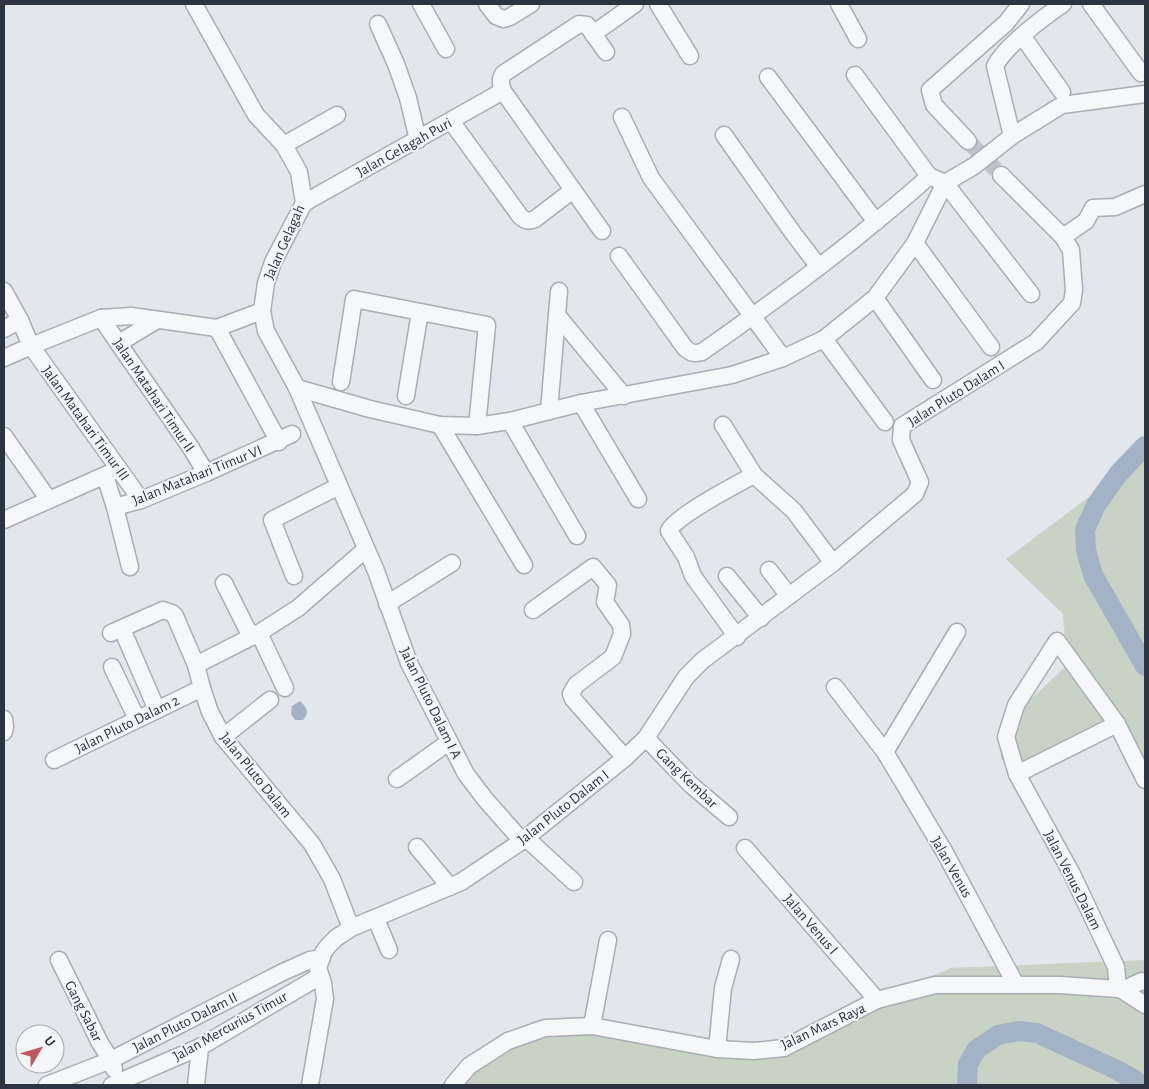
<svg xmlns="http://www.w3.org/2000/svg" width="1149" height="1089" viewBox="0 0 1149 1089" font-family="'Alegreya Sans',sans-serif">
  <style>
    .green { fill: #c8d3c5 }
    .water { fill: #a2b3c6 }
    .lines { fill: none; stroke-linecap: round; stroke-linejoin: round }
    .river { stroke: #a2b3c6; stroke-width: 20 }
    .minor-tunnel { stroke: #bfc2c8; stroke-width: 16; stroke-dasharray: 16 8; stroke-linecap: butt }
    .minor-casing { stroke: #a9adb4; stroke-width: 19 }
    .minor { stroke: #f6f7f9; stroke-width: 16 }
    .labels { text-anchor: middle; stroke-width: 4; stroke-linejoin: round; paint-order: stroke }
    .street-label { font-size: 15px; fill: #2d3441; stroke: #f3f5f7 }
  </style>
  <rect width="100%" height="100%" fill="#e3e6ea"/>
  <g class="green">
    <path d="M 1145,446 L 1145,766 L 1126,729 L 1019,780 L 1001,759 L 1000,728 L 1067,665 L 1063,614 L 1006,559 L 1117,476 Z"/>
    <path d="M 1145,960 L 1145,1085 L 463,1085 L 467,1077 L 513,1043 L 575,1027 L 794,1054 L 875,1001 L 951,968 Z"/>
  </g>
  <path class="water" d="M 300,701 C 307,708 310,712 303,720 L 295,720 L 291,714 L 292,706 Z"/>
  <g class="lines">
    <g class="river">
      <path d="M 1145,446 L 1119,473 L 1096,505 L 1085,530 L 1086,550 L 1093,575 L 1145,666"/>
      <path d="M 967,1085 L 968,1064 L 977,1049 L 998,1035 L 1018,1031 L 1037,1033 L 1117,1070 L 1143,1085"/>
    </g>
    <path class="minor-tunnel" d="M 968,141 L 1001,175"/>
    <defs>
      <g id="minor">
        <path d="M 194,4 L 256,115 L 284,145 L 299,172 L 304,203 L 273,262 L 266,283 L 262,311 L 266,331 L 297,388 L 376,571 L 409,663 L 466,774 L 485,799 L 522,841"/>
        <path d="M 421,4 L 446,49"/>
        <path d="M 487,4 L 496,16 L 504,19 L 510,17 L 531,4"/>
        <path d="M 658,4 L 690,56"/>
        <path d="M 839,4 L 858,39"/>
        <path d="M 1091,4 L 1141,73"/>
        <path d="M 378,24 L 396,64 L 408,98 L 418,140"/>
        <path d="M 593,34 L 635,4"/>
        <path d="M 1023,37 L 1062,92"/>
        <path d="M 855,75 L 929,176 L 945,183 L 974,166 L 1012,136 L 1062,105 L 1145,94"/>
        <path d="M 768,77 L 876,222"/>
        <path d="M 622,117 L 651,178 L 783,358 L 824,339 L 875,298 L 915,243 L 945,183 L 1031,294"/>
        <path d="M 451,121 L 520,216 C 525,221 529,222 535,219 L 573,190"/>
        <path d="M 724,135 L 793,233 L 819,267"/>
        <path d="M 1012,136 L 995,66 C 1005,46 1044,17 1063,4"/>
        <path d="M 968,141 L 934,105 L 930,90 L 1006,23 L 1021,4"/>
        <path d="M 284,145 L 337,115"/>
        <path d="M 304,203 L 503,91"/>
        <path d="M 602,231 L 503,91 L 501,84 L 501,79 L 503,74 L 579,24 L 587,25 L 606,52"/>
        <path d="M 1063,237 L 1086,221 L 1093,208 L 1115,207 L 1145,194"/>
        <path d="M 915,243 L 991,347"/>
        <path d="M 619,256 L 685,348 C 691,353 694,354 702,352 C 755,315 806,278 856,238 C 881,217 906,198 929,176"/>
        <path d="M 4,291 L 20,320"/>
        <path d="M 875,298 L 933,380"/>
        <path d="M 557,315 L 624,396"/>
        <path d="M 101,318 L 191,448 L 206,473"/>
        <path d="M 217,328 L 279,442"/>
        <path d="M 4,329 L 20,320 L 31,346 L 101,318 L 131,316 L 217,328 L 262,311"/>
        <path d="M 824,339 L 885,422"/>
        <path d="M 119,343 L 157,320"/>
        <path d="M 4,358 L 31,346 L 141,500"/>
        <path d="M 341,382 L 354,299 L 487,325 L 477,426"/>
        <path d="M 297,388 L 370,409 L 440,425 L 477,426 L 510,421 L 581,403 L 732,375 L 783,358"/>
        <path d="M 406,396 L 420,312"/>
        <path d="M 581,403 L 638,499"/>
        <path d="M 549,411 L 559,291"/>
        <path d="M 510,421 L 577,536"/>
        <path d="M 440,425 L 524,565"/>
        <path d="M 723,425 L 754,475 L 794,511 L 833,563"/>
        <path d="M 4,436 L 49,500"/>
        <path d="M 105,476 L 115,507 L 130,567"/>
        <path d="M 115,507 L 141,500 L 206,473 L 292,434"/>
        <path d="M 4,520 L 119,469"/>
        <path d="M 769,570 L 789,596"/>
        <path d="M 294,576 L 272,520 L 339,486"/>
        <path d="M 727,576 L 761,618"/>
        <path d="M 224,583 L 251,637"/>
        <path d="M 387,604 L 452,563"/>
        <path d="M 533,610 L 593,567 L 608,585 L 605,602 L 621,625 L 622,634 L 613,657 L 576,685 L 571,694 L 573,699 L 625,758"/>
        <path d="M 122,629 L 157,710"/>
        <path d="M 111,633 L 163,610 L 172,613 L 175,616 L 196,665"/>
        <path d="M 259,633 L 285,688"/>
        <path d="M 737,637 L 693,576 L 686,557 L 669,531 C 672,518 739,483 754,475"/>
        <path d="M 112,667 L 137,719"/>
        <path d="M 835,687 L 885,752 L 944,851 L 1016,985"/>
        <path d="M 4,719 L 5,727 L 4,732"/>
        <path d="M 223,737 L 270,700"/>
        <path d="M 646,738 L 690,784 L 729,817"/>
        <path d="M 885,752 L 957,632"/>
        <path d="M 54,760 L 202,688"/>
        <path d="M 1017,774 L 1117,724"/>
        <path d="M 397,779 L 449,742"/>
        <path d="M 526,838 L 574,882"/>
        <path d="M 417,847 L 450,887"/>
        <path d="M 745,848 L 877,1000"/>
        <path d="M 376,919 L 389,950"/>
        <path d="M 351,928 L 332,879 L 312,844 L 223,737 L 210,712 L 202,688 L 196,665 L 259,633 L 298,608 L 366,549"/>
        <path d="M 59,960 L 100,1043 L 111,1060 L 114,1069"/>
        <path d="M 1118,989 L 1116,967 L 1072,874 L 1017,774 L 1006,737 L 1016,705 L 1057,641 L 1117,724 L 1145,780"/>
        <path d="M 1122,990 L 1142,981 L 1145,982"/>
        <path d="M 592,1026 L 608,940"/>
        <path d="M 717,1049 L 723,988 L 731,959"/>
        <path d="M 47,1085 L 111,1060 L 283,972 L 310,960 L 322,958"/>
        <path d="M 112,1085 L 200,1047 L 320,976"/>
        <path d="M 196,1085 L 200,1047"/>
        <path d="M 310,1085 L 325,999 L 323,983 L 318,968 L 323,953 L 328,946 L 336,938 L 351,928 L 461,882 L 522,841 L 625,758 L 646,738 L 686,677 L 703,660 L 833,563 L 915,494 L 920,482 L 901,440 L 902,426 L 1036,342 L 1072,303 L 1074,290 L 1071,250 L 1063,237 L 1001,175"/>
        <path d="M 453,1085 L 469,1066 L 508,1041 L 545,1028 L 592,1026 L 717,1049 L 754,1051 L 784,1048 L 877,1000 L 935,985 L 1060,985 L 1118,989 L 1122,990 L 1145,1005"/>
      </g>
    </defs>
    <use href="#minor" class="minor-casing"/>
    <use href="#minor" class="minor"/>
  </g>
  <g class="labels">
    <g class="street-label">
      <text transform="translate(404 147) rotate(-29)" y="5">Jalan Gelagah Puri</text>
      <text transform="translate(284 242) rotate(-66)" y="5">Jalan Gelagah</text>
      <text transform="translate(956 393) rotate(-32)" y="5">Jalan Pluto Dalam I</text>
      <text transform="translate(154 395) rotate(56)" y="5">Jalan Matahari Timur II</text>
      <text transform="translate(86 423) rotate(54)" y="5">Jalan Matahari Timur III</text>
      <text transform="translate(197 475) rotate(-22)" y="5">Jalan Matahari Timur VI</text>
      <text transform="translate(431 703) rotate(64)" y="5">Jalan Pluto Dalam I A</text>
      <text transform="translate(127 724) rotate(-26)" y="5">Jalan Pluto Dalam 2</text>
      <text transform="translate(256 775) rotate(51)" y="5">Jalan Pluto Dalam</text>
      <text transform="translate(687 778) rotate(44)" y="5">Gang Kembar</text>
      <text transform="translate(563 807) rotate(-38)" y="5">Jalan Pluto Dalam I</text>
      <text transform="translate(952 867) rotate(60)" y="5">Jalan Venus</text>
      <text transform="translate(1073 880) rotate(63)" y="5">Jalan Venus Dalam</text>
      <text transform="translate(811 924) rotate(49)" y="5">Jalan Venus I</text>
      <text transform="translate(84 1011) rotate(63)" y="5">Gang Sabar</text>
      <text transform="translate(185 1022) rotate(-27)" y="5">Jalan Pluto Dalam II</text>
      <text transform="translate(230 1026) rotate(-29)" y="5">Jalan Mercurius Timur</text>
      <text transform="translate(823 1026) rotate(-25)" y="5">Jalan Mars Raya</text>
    </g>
  </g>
  <rect width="1149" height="1089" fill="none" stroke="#2d3441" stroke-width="10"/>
  <g transform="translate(40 1049) rotate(52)"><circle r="24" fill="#f3f5f7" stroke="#a4a8ae"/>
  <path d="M0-4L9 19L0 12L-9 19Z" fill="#c25564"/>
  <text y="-8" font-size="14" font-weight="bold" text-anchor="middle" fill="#2d3441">U</text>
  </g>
</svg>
